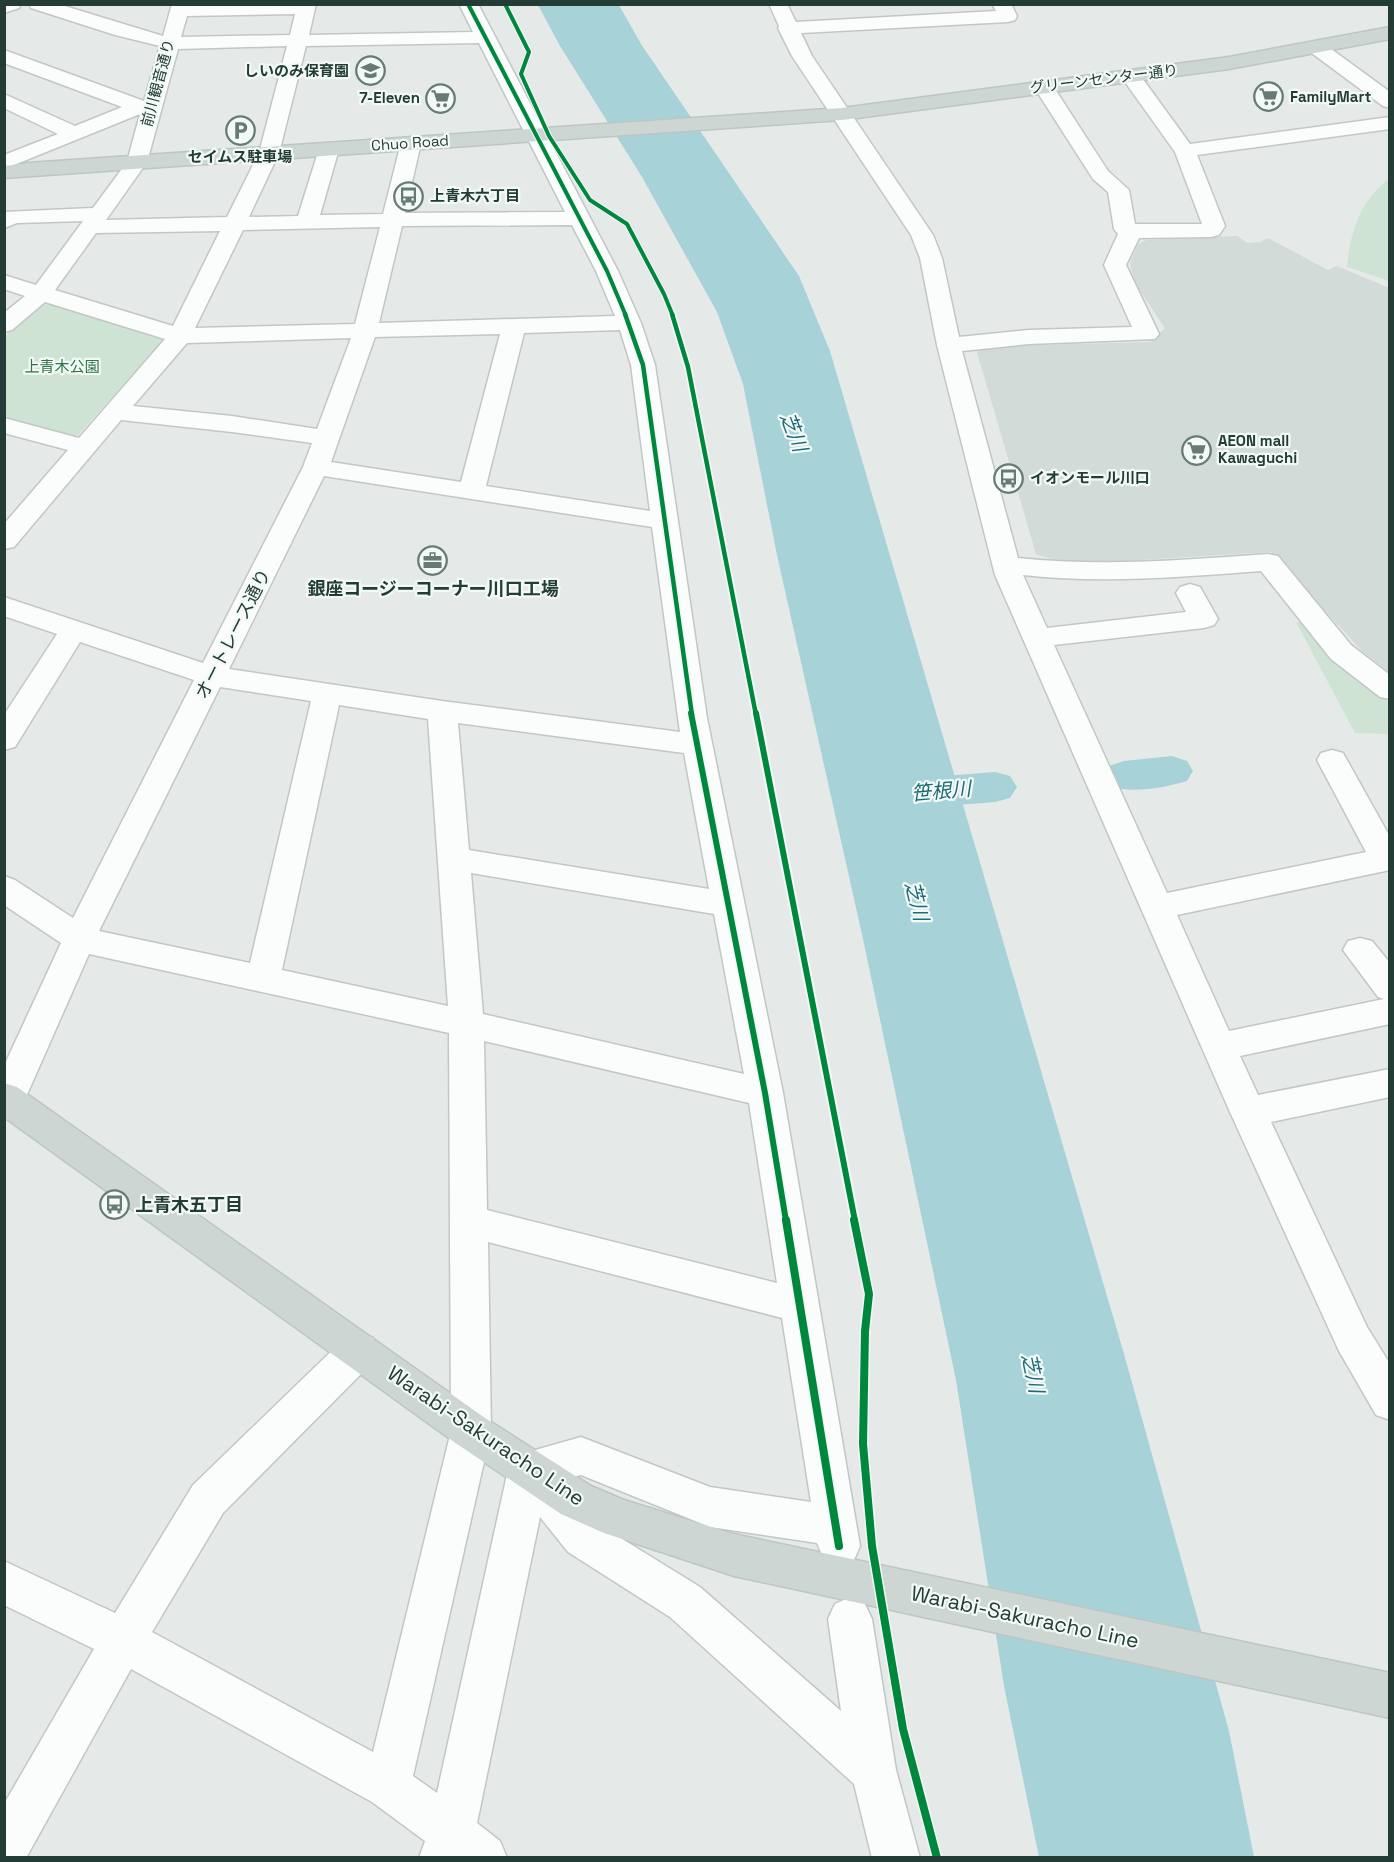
<svg xmlns="http://www.w3.org/2000/svg" width="1394" height="1862" viewBox="0 0 1394 1862" font-family="'Space Grotesk','Noto Sans JP',sans-serif">
  <style>
    .built { fill: #d3dbd8 }
    .green { fill: #cee3d4 }
    .water { fill: #a7d2d7 }
    .lines { fill: none; stroke-linecap: round; stroke-linejoin: round }
    .river { fill: #a7d2d7; fill-rule: evenodd }
    .minor-casing { stroke: #c2c7c5; stroke-width: 3 }
    .major-casing { stroke: #bdc6c3; stroke-width: 3 }
    .minor { fill: #fbfcfc; fill-rule: evenodd }
    .major { fill: #ced6d4; fill-rule: evenodd }
    .cycleway-far3-casing { stroke: #f3f9f6; stroke-width: 6 }
    .cycleway-far2-casing { stroke: #f3f9f6; stroke-width: 8 }
    .cycleway-far1-casing { stroke: #f3f9f6; stroke-width: 10 }
    .cycleway-casing { stroke: #f3f9f6; stroke-width: 11 }
    .cycleway-far3 { stroke: #00873e; stroke-width: 4 }
    .cycleway-far2 { stroke: #00873e; stroke-width: 4.5 }
    .cycleway-far1 { stroke: #00873e; stroke-width: 6 }
    .cycleway { stroke: #00873e; stroke-width: 8 }
    .labels { text-anchor: middle; stroke-width: 4.5; stroke-linejoin: round; paint-order: stroke }
    .far-poi-label { font-size: 15px; font-weight: bold; fill: #233d36; stroke: #f3f9f6; text-anchor: start }
    .far-street-label { font-size: 15px; fill: #233d36; stroke: #f3f9f6 }
    .far-park-label { font-size: 15px; fill: #2d7447; stroke: #f3f9f6 }
    .poi-label { font-size: 18px; font-weight: bold; fill: #233d36; stroke: #f3f9f6 }
    .street-label { font-size: 18px; fill: #233d36; stroke: #f3f9f6 }
    .water-label { font-size: 20px; font-style: italic; fill: #1e6b78; stroke: #f3f9f6 }
    .near-street-label { font-size: 21px; fill: #233d36; stroke: #f3f9f6 }
  </style>
  <rect width="100%" height="100%" fill="#e5eae8"/>
  <path class="built" d="M 1237,236 L 1248,243 L 1260,242 L 1268,238 L 1328,270 L 1337,266 L 1389,288 L 1389,672 L 1362,651 L 1271,552 L 1090,563 L 1054,560 L 1036,554 L 976,349 L 992,346 L 1150,342 L 1165,328 L 1138,288 L 1132,273 L 1130,262 L 1138,244 L 1146,240 Z"/>
  <g class="green">
    <path d="M 1389,179 L 1389,281 L 1347,267 C 1350,233 1360,200 1389,179 Z"/>
    <path d="M 55,304 L 159,336 L 163,340 L 78,435 L 67,436 L 5,419 L 4,337 L 41,305 Z"/>
    <path d="M 1304,621 L 1337,658 L 1389,700 L 1389,734 L 1355,733 L 1296,622 Z"/>
  </g>
  <path class="water" d="M 535,5 L 619,5 L 641,44 L 799,276 L 830,351 L 1124,1354 L 1229,1731 L 1254,1857 L 1039,1857 L 1004,1686 L 956,1380 L 863,939 L 777,555 L 743,384 L 717,312 L 642,177 L 560,46 L 539,7 Z"/>
  <g class="lines">
    <g class="river">
      <path d="M 1172,756 L 1187,761 L 1193,771 L 1187,781 C 1163,788 1133,794 1109,786 L 1102,776 L 1109,766 L 1124,761 Z"/>
      <path d="M 995,772 L 1010,776 L 1017,787 L 1010,798 L 995,802 L 894,810 L 879,806 L 872,795 L 879,784 L 894,780 Z"/>
    </g>
    <defs>
      <g id="minor">
        <path d="M 4,4 L 21,4 L 19,8 L 4,13 Z"/>
        <path d="M 29,4 L 58,4 L 163,36 L 172,4 L 316,4 L 309,35 L 473,32 L 459,4 L 478,4 L 618,271 L 641,323 L 655,365 L 707,718 L 783,1093 L 860,1546 L 854,1560 L 839,1566 L 824,1560 L 817,1543 L 710,1527 L 581,1475 L 563,1480 L 598,1524 L 700,1587 L 841,1711 L 828,1619 L 835,1604 L 850,1597 L 865,1604 L 872,1619 L 896,1770 L 920,1858 L 872,1858 L 854,1784 L 670,1617 L 568,1552 L 540,1517 L 477,1823 L 500,1841 L 507,1858 L 419,1858 L 425,1841 L 372,1802 L 131,1669 L 26,1858 L 4,1858 L 4,1804 L 94,1649 L 4,1605 L 4,1561 L 115,1613 L 193,1485 L 345,1338 L 359,1332 L 373,1338 L 379,1350 L 373,1362 L 223,1513 L 152,1632 L 373,1752 L 451,1431 L 449,1033 L 89,954 L 22,1106 L 17,1116 L 4,1120 L 4,1066 L 61,943 L 4,905 L 4,876 L 15,880 L 73,918 L 194,680 L 80,642 L 15,747 L 4,750 L 4,715 L 57,634 L 4,616 L 4,597 L 203,663 L 303,467 L 312,443 L 232,432 L 121,420 L 14,547 L 4,549 L 4,524 L 68,450 L 4,433 L 4,418 L 79,438 L 165,339 L 45,302 L 12,330 L 4,332 L 4,313 L 25,296 L 4,289 L 4,275 L 36,285 L 83,221 L 17,223 L 4,228 L 4,212 L 93,208 L 127,162 L 140,114 L 4,169 L 4,155 L 58,134 L 4,108 L 4,94 L 75,126 L 122,107 L 4,63 L 4,50 L 144,101 L 160,46 L 115,35 L 31,8 ZM 295,14 L 290,35 L 181,37 L 187,16 ZM 479,43 L 565,212 L 405,213 L 421,143 L 418,139 L 411,137 L 404,139 L 401,143 L 383,214 L 320,215 L 339,149 L 336,145 L 329,143 L 322,145 L 319,149 L 298,216 L 249,217 L 279,153 L 306,46 ZM 287,46 L 259,153 L 227,217 L 106,220 L 147,162 L 178,49 ZM 572,225 L 596,271 L 615,316 L 379,323 L 402,226 ZM 380,227 L 355,324 L 195,328 L 243,230 ZM 220,231 L 173,326 L 55,290 L 96,233 ZM 620,330 L 631,365 L 650,511 L 486,486 L 524,333 ZM 500,334 L 461,482 L 331,462 L 375,337 ZM 351,338 L 317,429 L 232,416 L 133,406 L 187,343 ZM 324,476 L 652,527 L 680,732 L 442,701 L 229,669 ZM 220,687 L 311,701 L 250,963 L 99,931 ZM 339,705 L 428,719 L 448,1006 L 282,970 ZM 458,723 L 684,753 L 709,889 L 469,850 ZM 471,873 L 714,914 L 744,1074 L 483,1014 ZM 484,1041 L 749,1103 L 777,1283 L 487,1210 ZM 488,1242 L 782,1318 L 811,1502 L 710,1487 L 581,1437 L 514,1456 L 508,1470 L 437,1793 L 413,1776 L 491,1431 Z"/>
        <path d="M 769,4 L 787,4 L 796,22 L 996,11 L 992,4 L 1011,4 L 1017,16 L 1015,20 L 1008,22 L 801,33 L 812,56 L 933,235 L 942,258 L 959,337 L 1029,330 L 1132,327 L 1104,265 L 1118,234 L 1114,229 L 1108,192 L 1093,179 L 1034,87 L 1037,83 L 1051,83 L 1108,171 L 1129,190 L 1135,224 L 1202,224 L 1175,152 L 1120,75 L 1123,71 L 1137,71 L 1190,144 L 1390,117 L 1390,129 L 1197,155 L 1225,226 L 1219,235 L 1211,237 L 1139,238 L 1126,265 L 1159,334 L 1155,339 L 1029,344 L 962,351 L 1018,558 C 1102,567 1184,560 1268,554 L 1278,556 L 1351,645 L 1390,675 L 1390,699 L 1380,697 L 1331,659 L 1261,571 C 1181,577 1103,584 1023,575 L 1047,628 L 1186,612 L 1176,593 L 1180,587 L 1190,584 L 1200,587 L 1218,619 L 1214,625 L 1204,628 L 1054,645 L 1167,893 L 1366,852 L 1317,760 L 1321,753 L 1332,750 L 1343,753 L 1390,837 L 1390,870 L 1177,915 L 1229,1031 L 1384,999 L 1378,997 L 1343,950 L 1348,941 L 1360,938 L 1372,941 L 1390,963 L 1390,1024 L 1240,1056 L 1258,1095 L 1390,1069 L 1390,1097 L 1271,1122 L 1367,1327 L 1390,1364 L 1390,1420 L 1376,1415 L 1339,1351 L 1230,1112 L 995,575 L 937,345 L 920,258 L 911,235 L 792,56 L 778,28 L 779,26 Z"/>
        <path d="M 1316,41 L 1323,43 L 1390,92 L 1390,108 L 1383,106 L 1309,51 L 1306,47 L 1309,43 Z"/>
      </g>
      <g id="major">
        <path d="M 1390,27 L 1390,39 L 1229,69 L 842,120 L 4,178 L 4,166 L 28,163 L 842,108 L 1229,57 Z"/>
        <path d="M 4,1083 L 17,1087 L 485,1418 L 591,1486 L 624,1500 L 734,1534 L 1390,1673 L 1390,1718 L 734,1576 L 604,1533 L 561,1514 L 457,1444 L 4,1117 Z"/>
      </g>
    </defs>
    <use href="#minor" class="minor-casing"/>
    <use href="#major" class="major-casing"/>
    <use href="#minor" class="minor"/>
    <use href="#major" class="major"/>
    <defs>
      <g id="cycleway-far3">
        <path d="M 468,4 L 607,271 L 626,316"/>
        <path d="M 505,4 L 529,52 L 521,74 L 549,136 L 590,200 L 627,224 L 664,294 L 673,316"/>
      </g>
      <g id="cycleway-far2">
        <path d="M 625,314 L 643,365 L 692,715"/>
        <path d="M 672,314 L 688,367 L 756,715"/>
      </g>
      <g id="cycleway-far1">
        <path d="M 691,713 L 765,1093 L 786,1221"/>
        <path d="M 756,713 L 855,1221"/>
      </g>
      <g id="cycleway">
        <path d="M 786,1220 L 839,1546"/>
        <path d="M 854,1220 L 869,1294 L 865,1331 L 863,1444 L 872,1546 L 903,1729 L 937,1858"/>
      </g>
    </defs>
    <use href="#cycleway-far3" class="cycleway-far3-casing"/>
    <use href="#cycleway-far2" class="cycleway-far2-casing"/>
    <use href="#cycleway-far1" class="cycleway-far1-casing"/>
    <use href="#cycleway" class="cycleway-casing"/>
    <use href="#cycleway-far3" class="cycleway-far3"/>
    <use href="#cycleway-far2" class="cycleway-far2"/>
    <use href="#cycleway-far1" class="cycleway-far1"/>
    <use href="#cycleway" class="cycleway"/>
  </g>
  <defs>
    <symbol id="school-ring" viewBox="-11 -11 22 22"><circle r="9.5" fill="#f3f9f6" stroke="#677a74" stroke-width="1.5"/><path d="M0-5L7-2L0 1L-7-2ZM-4 1L0 2.5L4 1V4Q0 6-4 4Z" fill="#677a74"/></symbol>
    <symbol id="supermarket-ring" viewBox="-11 -11 22 22"><circle r="9.5" fill="#f3f9f6" stroke="#677a74" stroke-width="1.5"/><path d="M-6-5.5h2.5l.6 2H6L4.5 2H-2.5L-4.4-4H-6ZM-1.5 3.2a1.3 1.3 0 1 0 .1 0ZM3 3.2a1.3 1.3 0 1 0 .1 0Z" fill="#677a74"/></symbol>
    <symbol id="parking-ring" viewBox="-11 -11 22 22"><circle r="9.5" fill="#f3f9f6" stroke="#677a74" stroke-width="1.5"/><path d="M-3.5-5.5H1a3.5 3.5 0 0 1 0 7H-1V5.5H-3.5ZM-1-3.4V-.6H.8a1.4 1.4 0 0 0 0-2.8Z" fill="#677a74"/></symbol>
    <symbol id="bus-ring" viewBox="-11 -11 22 22"><circle r="9.5" fill="#f3f9f6" stroke="#677a74" stroke-width="1.5"/><path d="M-5-6H5V4H4V6H2V4H-2V6H-4V4H-5ZM-3.5-4V0h7V-4ZM-3.5 1.2v1.5H-2V1.2ZM2 1.2v1.5H3.5V1.2Z" fill="#677a74"/></symbol>
    <symbol id="office-ring" viewBox="-11 -11 22 22"><circle r="9.5" fill="#f3f9f6" stroke="#677a74" stroke-width="1.5"/><path d="M-6-3h4V-5.5h4V-3h4V5H-6ZM-1-4.5V-3h2v-1.5ZM-6 0V1H6V0Z" fill="#677a74"/></symbol>
  </defs>
  <g fill-rule="evenodd">
    <use href="#school-ring" x="354" y="54" width="33" height="33"/>
    <use href="#supermarket-ring" x="1252" y="80" width="33" height="33"/>
    <use href="#supermarket-ring" x="424" y="82" width="33" height="33"/>
    <use href="#parking-ring" x="224" y="114" width="33" height="33"/>
    <use href="#bus-ring" x="392" y="180" width="33" height="33"/>
    <use href="#supermarket-ring" x="1180" y="434" width="33" height="33"/>
    <use href="#bus-ring" x="992" y="462" width="33" height="33"/>
    <use href="#office-ring" x="416" y="544" width="33" height="33"/>
    <use href="#bus-ring" x="98" y="1188" width="33" height="33"/>
  </g>
  <g class="labels">
    <g class="far-poi-label">
      <text x="349" y="76" text-anchor="end">しいのみ保育園</text>
      <text x="1290" y="102">FamilyMart</text>
      <text x="420" y="103" text-anchor="end">7-Eleven</text>
      <text x="240" y="162" text-anchor="middle">セイムス駐車場</text>
      <text x="430" y="201">上青木六丁目</text>
      <text x="1218" y="446">AEON mall<tspan x="1218" dy="17">Kawaguchi</tspan></text>
      <text x="1030" y="483">イオンモール川口</text>
    </g>
    <g class="far-street-label">
      <text transform="translate(1104 79) rotate(-7)" y="5">グリーンセンター通り</text>
      <text transform="translate(158 83) rotate(-75)" y="5">前川観音通り</text>
      <text transform="translate(410 143) rotate(-4)" y="5">Chuo Road</text>
    </g>
    <g class="far-park-label">
      <text x="62" y="372">上青木公園</text>
    </g>
    <g class="poi-label">
      <text x="433" y="595">銀座コージーコーナー川口工場</text>
      <text x="135" y="1211" text-anchor="start">上青木五丁目</text>
    </g>
    <g class="street-label">
      <text transform="translate(233 634) rotate(-63)" y="6">オートレース通り</text>
    </g>
    <g class="water-label">
      <text transform="translate(794 432) rotate(69)" y="7">芝川</text>
      <text transform="translate(941 791) rotate(-5)" y="7">笹根川</text>
      <text transform="translate(917 901) rotate(76)" y="7">芝川</text>
      <text transform="translate(1033 1373) rotate(78)" y="7">芝川</text>
    </g>
    <g class="near-street-label">
      <text transform="translate(486 1436) rotate(34)" y="7">Warabi-Sakuracho Line</text>
      <text transform="translate(1025 1617) rotate(12)" y="7">Warabi-Sakuracho Line</text>
    </g>
  </g>
  <rect width="1394" height="1862" fill="none" stroke="#233d36" stroke-width="12"/>
</svg>
